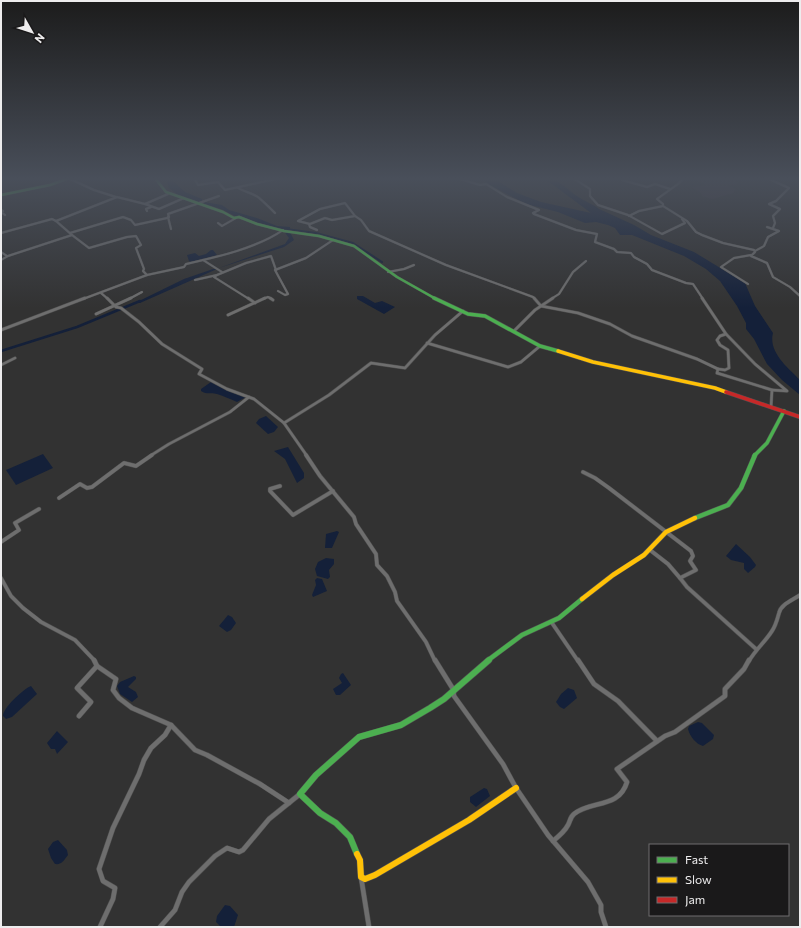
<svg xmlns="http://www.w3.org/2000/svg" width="801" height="928" viewBox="0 0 801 928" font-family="Commissioner,sans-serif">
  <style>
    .built { fill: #3c353c }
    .water { fill: #142039 }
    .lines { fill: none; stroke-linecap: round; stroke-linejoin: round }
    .canal-far1 { stroke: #142039; stroke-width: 2 }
    .canal { stroke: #142039; stroke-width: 2.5 }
    .street-far3-casing { stroke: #505050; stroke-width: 2.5 }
    .street-far2-casing { stroke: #505050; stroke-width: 3.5 }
    .street-far1-casing { stroke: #505050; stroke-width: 4.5 }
    .street-casing { stroke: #505050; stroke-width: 5.5 }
    .fast-far3-casing { stroke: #505050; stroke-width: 3 }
    .fast-far2-casing { stroke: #505050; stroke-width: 4.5 }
    .fast-far1-casing { stroke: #505050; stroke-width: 5.5 }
    .fast-casing { stroke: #505050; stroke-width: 7 }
    .slow-far2-casing { stroke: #505050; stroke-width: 4.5 }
    .slow-far1-casing { stroke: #505050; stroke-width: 5.5 }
    .slow-casing { stroke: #505050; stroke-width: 7 }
    .jam-casing { stroke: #505050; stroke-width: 4.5 }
    .street-far3 { stroke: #6e6e6e; stroke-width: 2 }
    .street-far2 { stroke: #6e6e6e; stroke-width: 2.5 }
    .street-far1 { stroke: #6e6e6e; stroke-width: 3.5 }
    .street { stroke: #6e6e6e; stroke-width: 4.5 }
    .fast-far3 { stroke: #4caf50; stroke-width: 2.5 }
    .fast-far2 { stroke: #4caf50; stroke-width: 3.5 }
    .fast-far1 { stroke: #4caf50; stroke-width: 4.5 }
    .fast { stroke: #4caf50; stroke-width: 6 }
    .slow-far2 { stroke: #ffc107; stroke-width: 3.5 }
    .slow-far1 { stroke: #ffc107; stroke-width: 4.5 }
    .slow { stroke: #ffc107; stroke-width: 6 }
    .jam { stroke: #c62828; stroke-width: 3.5 }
  </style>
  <rect width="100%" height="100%" fill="#323232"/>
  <path class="built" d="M 691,178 L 740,178 L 737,184 L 729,186 L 735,189 L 734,193 L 712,199 L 702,196 L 702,194 L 692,187 L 702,186 L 705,184 Z"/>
  <g class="water">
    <path d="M 166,178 L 174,178 L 174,182 L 185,192 L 202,199 L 202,201 L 204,202 L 222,205 L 229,210 L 257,218 L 277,226 L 290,227 L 290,232 L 294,240 L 284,247 L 219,268 L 285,244 L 289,238 L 283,230 L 237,217 L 221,209 L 179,196 L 169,188 Z"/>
    <path d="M 483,178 L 493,178 L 517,193 L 541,202 L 591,213 L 544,178 C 559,178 568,191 580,198 C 586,202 593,204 599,209 L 634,225 L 651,235 L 694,252 L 745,283 L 755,306 L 773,333 C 768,352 788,368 800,380 L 800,395 L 782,380 L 767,364 L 754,339 L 746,329 L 746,323 L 737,306 L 720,281 L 706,269 L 684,256 L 632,235 L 620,235 L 615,228 L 608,225 L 596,222 L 585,223 L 558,212 L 526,204 L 490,185 Z"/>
    <path d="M 211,250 L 213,250 L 217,255 L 191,262 L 189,261 L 187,255 L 195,253 L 199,256 L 206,254 Z"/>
    <path d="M 213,269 L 217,269 L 140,303 L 137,302 L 184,279 Z"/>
    <path d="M 357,296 L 363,296 L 375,303 L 382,301 L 395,307 L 384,314 L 357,299 Z"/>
    <path d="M 211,382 L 213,382 L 246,397 L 237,402 C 230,399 224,396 217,394 C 211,392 207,395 201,391 L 201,389 Z"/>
    <path d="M 266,416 L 278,427 L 274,432 L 268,434 L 256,423 L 259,419 Z"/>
    <path d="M 288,447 L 304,473 L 304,478 L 297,483 L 285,459 L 274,451 Z"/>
    <path d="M 43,454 L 53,468 L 16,485 L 6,470 Z"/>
    <path d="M 337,531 L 339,532 L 332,548 L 325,548 L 326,534 Z"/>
    <path d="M 736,544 L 750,557 L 756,565 L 755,567 L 748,573 L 744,569 L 744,563 L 731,560 L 726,556 Z"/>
    <path d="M 326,558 L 334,559 L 334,564 L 329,570 L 330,577 L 328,579 L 317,576 L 315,569 L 318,562 Z"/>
    <path d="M 317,578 L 322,579 L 327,591 L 313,597 L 312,595 L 316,585 L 315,580 Z"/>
    <path d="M 228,615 L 232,617 L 236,623 L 231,630 L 227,632 L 219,626 Z"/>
    <path d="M 343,673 L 351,685 L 340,695 L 336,695 L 333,689 L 342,683 L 339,678 L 341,674 Z"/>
    <path d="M 134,676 L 136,677 L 136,679 L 128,687 L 136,692 L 138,697 L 132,702 L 120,694 L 117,686 L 120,682 Z"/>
    <path d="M 31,686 L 37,694 L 12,717 L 6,719 L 3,716 C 2,709 23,689 31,686 Z"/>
    <path d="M 568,688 L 574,690 L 577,698 L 564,709 L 560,707 L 556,702 L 561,694 Z"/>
    <path d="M 698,722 L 702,723 L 714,735 L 713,739 L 703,746 C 696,744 690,737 688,729 L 689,726 Z"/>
    <path d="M 57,731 L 68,742 L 57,754 L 55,749 L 51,749 L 47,743 Z"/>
    <path d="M 484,788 L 487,789 L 490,796 L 476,807 L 470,802 L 470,797 Z"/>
    <path d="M 58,840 L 67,850 L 68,855 C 64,860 62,865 55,864 L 51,858 L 48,849 L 53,842 Z"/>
    <path d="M 225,905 L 230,906 L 238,915 L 234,927 L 221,927 L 216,922 L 217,916 Z"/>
  </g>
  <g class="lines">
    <path class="canal-far1" d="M 286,229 L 316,233 L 353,243 L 382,262"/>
    <path class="canal" d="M 1,351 L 77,327 L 140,301"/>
    <defs>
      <g id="street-far3">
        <path d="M 68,178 L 94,190 L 116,197"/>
        <path d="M 194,178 L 198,185 L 218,182 L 225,190 L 280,178"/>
        <path d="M 457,178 L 480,185 L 486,184 L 507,197 L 539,210 L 533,213 L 534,214 L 576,230 L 597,234 L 595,242 L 614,249 L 617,252 L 631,253 L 634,257 L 647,264 L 652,270 L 686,283 L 693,284 L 703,299"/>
        <path d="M 573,178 L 590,189 L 590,196 L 598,205 L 628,215 L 662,234 L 685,223 L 682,219"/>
        <path d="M 684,178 L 678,184 L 657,199 L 663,204 L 663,206 L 687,221 L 696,232 L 702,235 L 723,243 L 754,250 L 755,252 L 751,256 L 767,263 L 773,277 L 790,287 L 800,296"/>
        <path d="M 767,178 L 789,188 L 776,201 L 769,204 L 780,209 L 773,216 L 775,223 L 773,228"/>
        <path d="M 622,180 L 647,187 L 655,184 L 670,189"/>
        <path d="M 238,188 C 245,192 252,193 258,197 C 264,202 270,208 275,213"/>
        <path d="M 345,203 L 355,216 L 332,220 L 325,218 L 310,224 L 298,221 L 320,209 Z"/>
        <path d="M 145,204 L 159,209 L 184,198"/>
        <path d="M 1,210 L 3,211 L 1,212 L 5,215"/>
        <path d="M 147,211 L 146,209 L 151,207"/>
        <path d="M 355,216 L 361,220 L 369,231 L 446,265 L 533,297 L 535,299"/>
        <path d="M 629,216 L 639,211 L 663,206"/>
        <path d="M 168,217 L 171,229"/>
        <path d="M 218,223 L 222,226 L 236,218"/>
        <path d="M 309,224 L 310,227 L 317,230"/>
        <path d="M 1,233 L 52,219 L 56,221"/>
        <path d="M 70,233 L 123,217 L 131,220 L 135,225 L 167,218 L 169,217 L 168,214 L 219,196"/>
        <path d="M 72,235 L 89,248 L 127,237 L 136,236 L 141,245 L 136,248 L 144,269 L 143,271 L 147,275"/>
        <path d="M 755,251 L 764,246 L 768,237 L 779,231 L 767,227"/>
        <path d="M 1,252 L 7,256"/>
        <path d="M 1,260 L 8,256 L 72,235 L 56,221 L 117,197 L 145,204 L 168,194"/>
        <path d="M 203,260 L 222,272"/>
        <path d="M 388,272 L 404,269 L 414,265"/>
        <path d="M 217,275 L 214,277 L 249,299"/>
        <path d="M 195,280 L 217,275 L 246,263 L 271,256 L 276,270"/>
        <path d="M 748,284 L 721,267 L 734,258 L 751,255"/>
        <path d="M 278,291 L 285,295 L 288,294 L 275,270 L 306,258 L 333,240"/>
        <path d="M 101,293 L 108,299"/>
        <path d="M 83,299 L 147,275 L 184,267 L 186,264 C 217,257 257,248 283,230"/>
        <path d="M 129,299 L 142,292"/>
        <path d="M 263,299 L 268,297 L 272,299"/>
        <path d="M 551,299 L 559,294 L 573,272 L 586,261"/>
      </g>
      <g id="street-far2">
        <path d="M 107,298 L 116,307 L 121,308 L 139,322 L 162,344 L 202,369 L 199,374 L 227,389 L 254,399 L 284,423 L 307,456"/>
        <path d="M 248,298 L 255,303"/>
        <path d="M 270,298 L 273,300"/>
        <path d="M 534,298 L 541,306 L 578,313 L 610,324 L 632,336 L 697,359 L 718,369"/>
        <path d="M 702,298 L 726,334 L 720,336 L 717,340 L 720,345 L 728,350 L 729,368 L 725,370 L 718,369 L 717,373 L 772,390 L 771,407"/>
        <path d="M 96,314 L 131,298"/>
        <path d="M 228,315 L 265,298"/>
        <path d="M 1,330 L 85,298"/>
        <path d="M 514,331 L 535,310 L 553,298"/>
        <path d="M 726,334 L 755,364 L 787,391 L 772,390"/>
        <path d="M 427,343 L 508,367 L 521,362 L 540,346"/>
        <path d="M 1,365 L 15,358"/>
        <path d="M 284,423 L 329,395 L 371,363 L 405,368 L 435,335 L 463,311"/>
        <path d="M 150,456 L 169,444 L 230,412 L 249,397"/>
      </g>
      <g id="street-far1">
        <path d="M 306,455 L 320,476 L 354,517 L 356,524 L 376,554 L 377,565 L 387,576 L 395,592 L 397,601 L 426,642 L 435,661"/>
        <path d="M 583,472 L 595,478 L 609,488 L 691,551 L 693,556 L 690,561 L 696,570 L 680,578 L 687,587 L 756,649"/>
        <path d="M 280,486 L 270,489 L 270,491 L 293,515 L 333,491"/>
        <path d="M 59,498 L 80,484 L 87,488 L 92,487 L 124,463 L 136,466 L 152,455"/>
        <path d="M 1,542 L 19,530 L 15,523 L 39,509"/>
        <path d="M 650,550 L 668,564 L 680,578"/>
        <path d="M 1,578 L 11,596 L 23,608 L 41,622 L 75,640 L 95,661"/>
        <path d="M 552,623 L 578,661"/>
        <path d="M 749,661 C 756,649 765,642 772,631 C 776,625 777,620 779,613 C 781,604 793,600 800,595"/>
      </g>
      <g id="street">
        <path d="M 94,660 L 97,666 L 116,679 L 113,690 L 119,698 L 132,708 L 171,725 L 195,750 L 207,755 L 260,784 L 289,803"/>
        <path d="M 435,660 L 453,689 L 454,696 L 503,764 L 516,788 L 548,835 L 588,882 L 601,905 L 601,912 L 606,927"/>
        <path d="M 578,660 L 594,684 L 618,701 L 657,741"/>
        <path d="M 79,716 L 91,702 L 77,688 L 97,666"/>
        <path d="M 553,841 C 558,837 565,831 568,825 C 570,822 570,817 574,814 C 591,800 619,809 627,782 L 617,769 L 665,736 L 675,732 L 725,696 L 725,689 L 744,669 L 749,660"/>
        <path d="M 361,877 L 369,927"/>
        <path d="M 100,927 L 113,899 L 115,888 L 103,881 L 99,869 L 113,828 L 139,774 L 144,760 L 151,748 L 165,735 L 171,725"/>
        <path d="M 160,927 L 175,910 L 182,892 L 189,882 L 215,856 L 227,848 L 239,852 L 243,850 L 269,819 L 300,794"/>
      </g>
      <g id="fast-far3">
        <path d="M 155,178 L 166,192 L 223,212 L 234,218 L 239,217 L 257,224 L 284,231 L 319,236 L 354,246 L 397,277 L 436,299"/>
        <path d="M 1,195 L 50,185 L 69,178"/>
      </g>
      <g id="fast-far2">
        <path d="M 434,298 L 468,314 L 485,316 L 540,346 L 558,351"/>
        <path d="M 754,456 L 767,443 L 784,411"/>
      </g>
      <g id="fast-far1">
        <path d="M 695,518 L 728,505 L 741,488 L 755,455"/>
        <path d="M 487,661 L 522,635 L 559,618 L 582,599"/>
      </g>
      <path id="fast" d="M 357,854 L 350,837 L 336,823 L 320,813 L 300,794 L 316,775 L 359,737 L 401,725 L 430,708 L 444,699 L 489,660"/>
      <path id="slow-far2" d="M 558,351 L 593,362 L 715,388 L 726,392"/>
      <path id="slow-far1" d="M 582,599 L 613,575 L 644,555 L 666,532 L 695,518"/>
      <path id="slow" d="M 357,854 L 360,860 L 361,877 L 365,879 L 375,875 L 469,820 L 516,788"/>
      <path id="jam" d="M 726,392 L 800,417"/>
    </defs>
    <use href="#street-far3" class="street-far3-casing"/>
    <use href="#street-far2" class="street-far2-casing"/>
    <use href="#street-far1" class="street-far1-casing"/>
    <use href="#street" class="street-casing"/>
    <use href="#fast-far3" class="fast-far3-casing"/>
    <use href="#fast-far2" class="fast-far2-casing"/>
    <use href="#fast-far1" class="fast-far1-casing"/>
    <use href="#fast" class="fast-casing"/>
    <use href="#slow-far2" class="slow-far2-casing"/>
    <use href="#slow-far1" class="slow-far1-casing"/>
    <use href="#slow" class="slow-casing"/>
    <use href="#jam" class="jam-casing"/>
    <use href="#street-far3" class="street-far3"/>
    <use href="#street-far2" class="street-far2"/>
    <use href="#street-far1" class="street-far1"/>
    <use href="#street" class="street"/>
    <use href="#fast-far3" class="fast-far3"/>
    <use href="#fast-far2" class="fast-far2"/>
    <use href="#fast-far1" class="fast-far1"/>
    <use href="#fast" class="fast"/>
    <use href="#slow-far2" class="slow-far2"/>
    <use href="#slow-far1" class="slow-far1"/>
    <use href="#slow" class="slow"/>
    <use href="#jam" class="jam"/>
  </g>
  <linearGradient id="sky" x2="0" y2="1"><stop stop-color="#1c1c1c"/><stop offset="0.58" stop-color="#494f5a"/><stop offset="1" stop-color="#494f5a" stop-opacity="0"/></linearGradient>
  <rect width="801" height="308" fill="url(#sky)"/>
  <rect width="801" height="928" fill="none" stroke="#edeced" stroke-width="4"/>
  <rect x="649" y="844" width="140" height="72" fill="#1a191a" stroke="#6e6d6e"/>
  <rect x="657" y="857" width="20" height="6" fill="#4caf50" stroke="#6e6d6e"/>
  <text x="685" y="864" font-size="12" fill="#edeced">Fast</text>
  <rect x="657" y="877" width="20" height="6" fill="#ffc107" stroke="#6e6d6e"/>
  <text x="685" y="884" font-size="12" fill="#edeced">Slow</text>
  <rect x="657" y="897" width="20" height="6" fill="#c62828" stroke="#6e6d6e"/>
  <text x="685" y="904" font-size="12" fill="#edeced">Jam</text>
  <g transform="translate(32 32) rotate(129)" stroke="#1a191a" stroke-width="3" paint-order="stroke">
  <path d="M0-3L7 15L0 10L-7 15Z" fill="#edeced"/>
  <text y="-6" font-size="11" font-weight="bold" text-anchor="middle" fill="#edeced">N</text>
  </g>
</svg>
